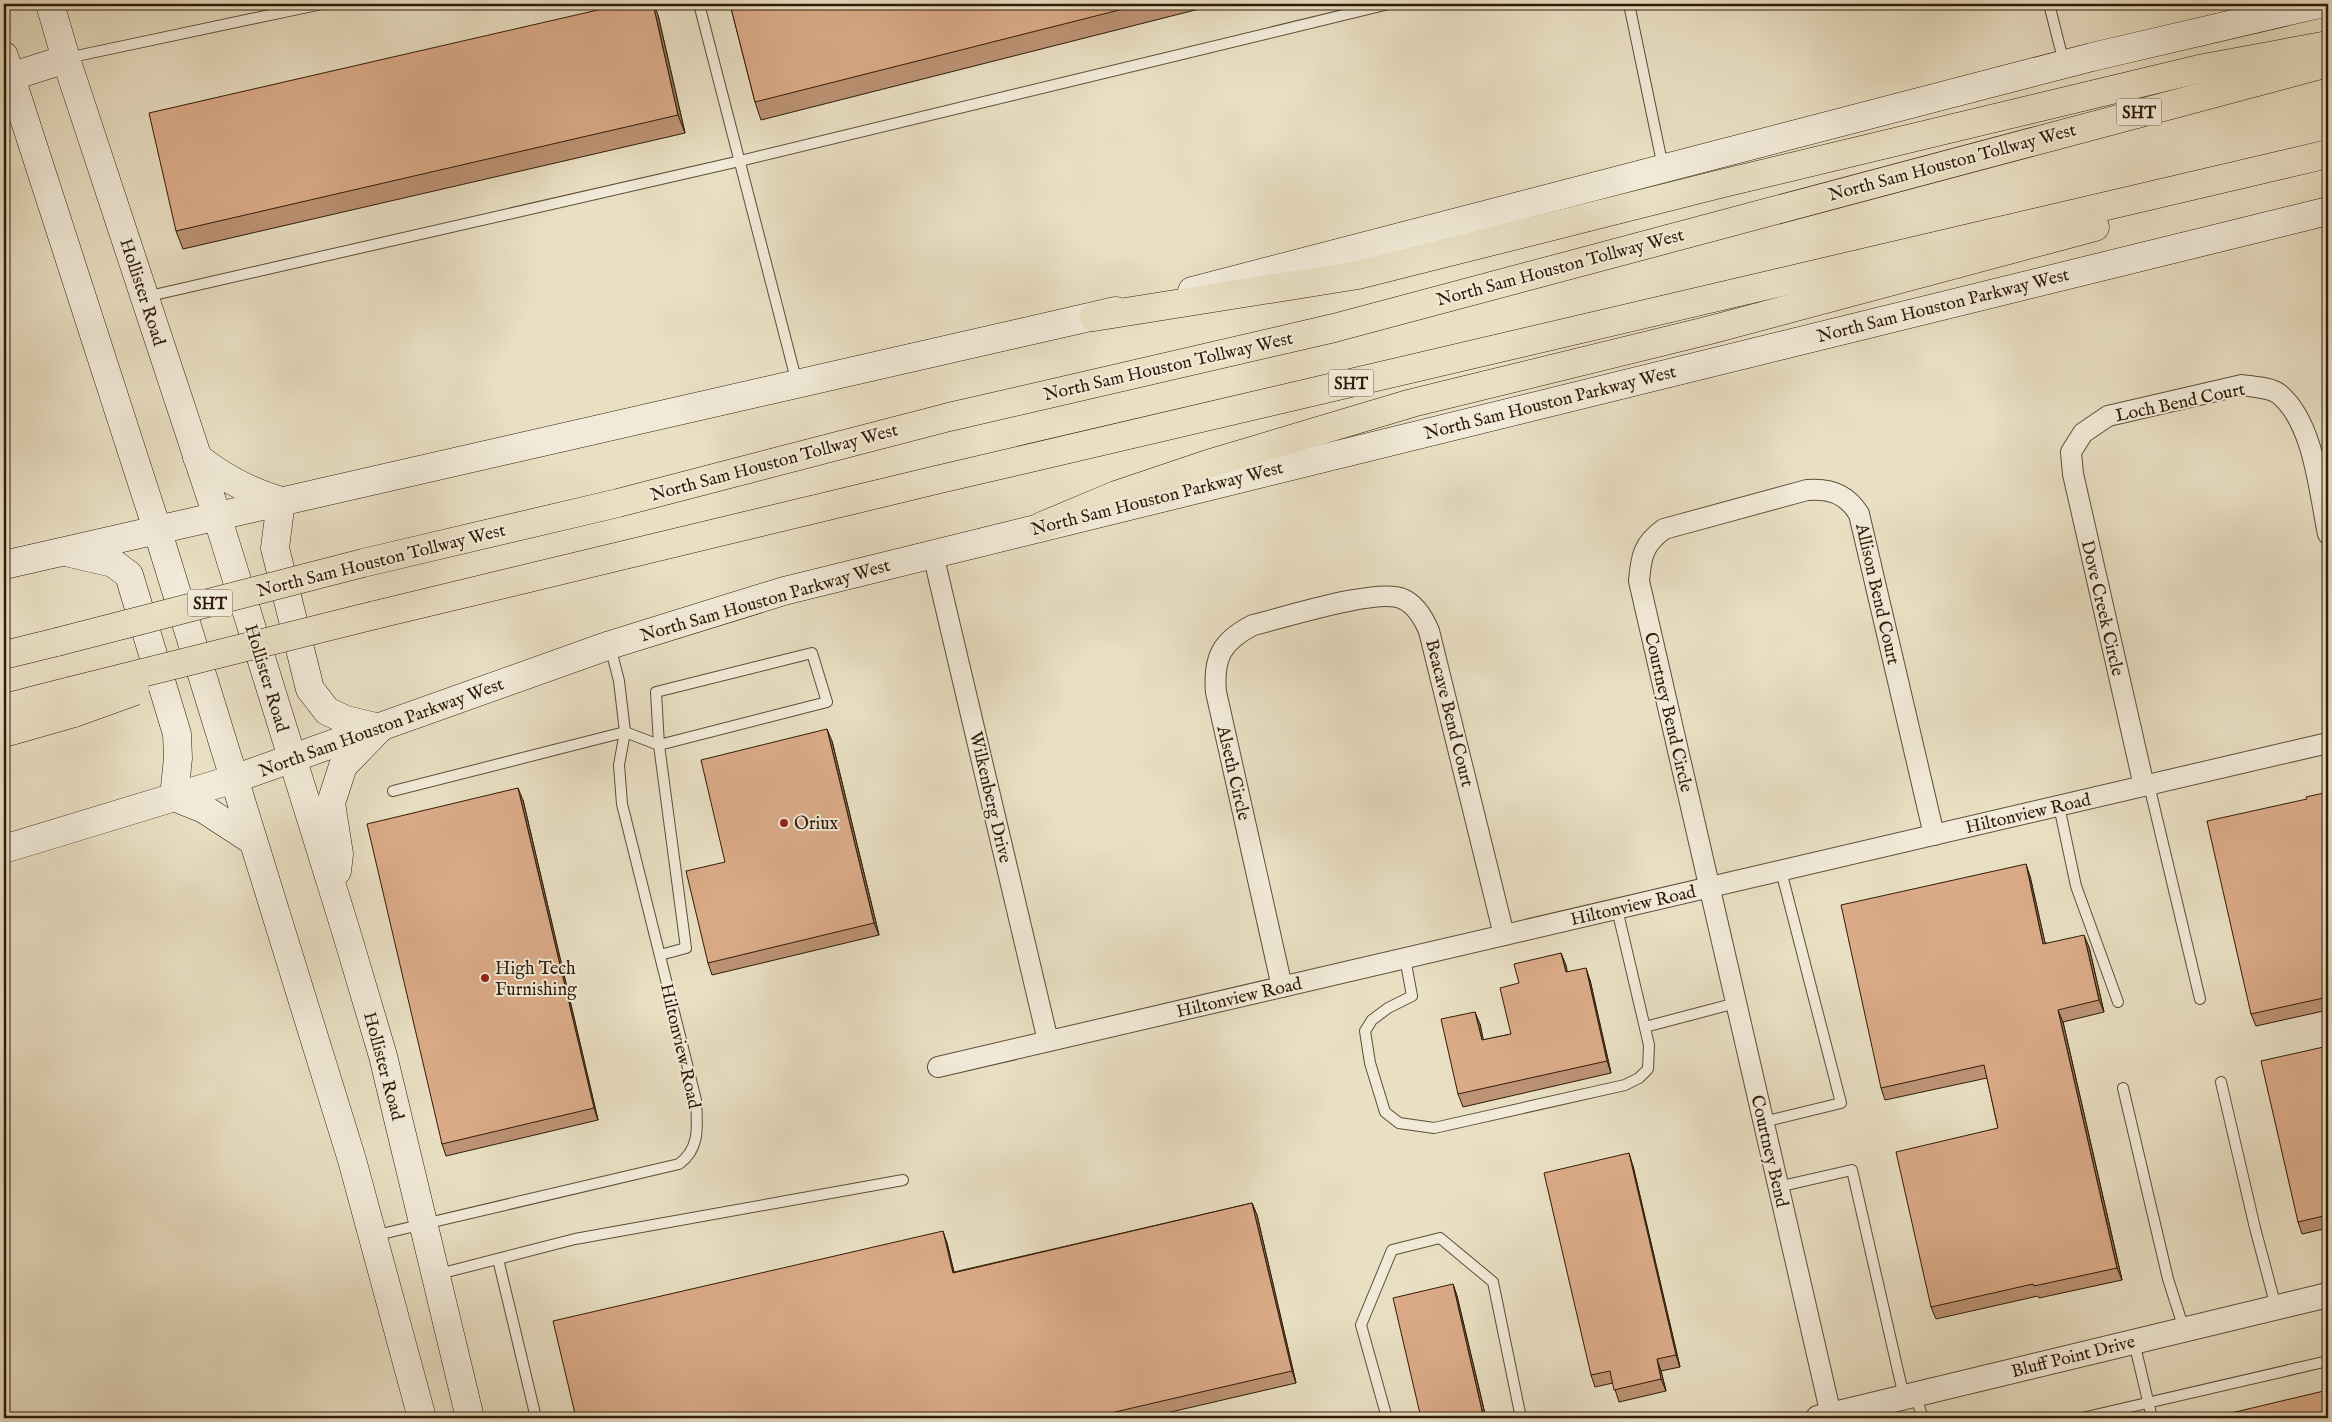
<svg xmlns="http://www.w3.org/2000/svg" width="2332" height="1422" viewBox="0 0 2332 1422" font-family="'IM FELL English',serif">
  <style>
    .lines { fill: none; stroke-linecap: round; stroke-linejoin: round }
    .service-casing { stroke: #5f4c37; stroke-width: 12 }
    .minor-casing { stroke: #5f4c37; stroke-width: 22 }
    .tertiary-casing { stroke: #5f4c37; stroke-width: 26 }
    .secondary-casing { stroke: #311b08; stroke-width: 29 }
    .motorway-casing { stroke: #311b08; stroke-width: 29 }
    .service { stroke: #f1ead8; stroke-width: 10 }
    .minor { stroke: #f1ead8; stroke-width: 20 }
    .tertiary { stroke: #f1ead8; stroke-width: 24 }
    .secondary { stroke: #f1ead8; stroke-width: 28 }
    .motorway { stroke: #e9dfc3; stroke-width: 28 }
    .motorway-bridge-casing { stroke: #311b08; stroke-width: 29; stroke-linecap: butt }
    .motorway-bridge { stroke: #e9dfc3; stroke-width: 28 }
    .wall { fill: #bc9375; stroke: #311b08 }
    .shaded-wall { fill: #99785f; stroke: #311b08 }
    .building { fill: #dbab88; stroke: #311b08 }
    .poi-dot { fill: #8f2418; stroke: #f1ead8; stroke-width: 2 }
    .labels { text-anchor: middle; stroke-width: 4; stroke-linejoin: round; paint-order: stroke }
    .shield { fill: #f1ead8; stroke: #6b5946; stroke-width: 1 }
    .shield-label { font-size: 16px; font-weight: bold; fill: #311b08 }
    .street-label { font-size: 18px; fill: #311b08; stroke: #f1ead8 }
    .poi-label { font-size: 18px; fill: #311b08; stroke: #f1ead8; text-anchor: start }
  </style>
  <rect width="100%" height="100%" fill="#e9dfc3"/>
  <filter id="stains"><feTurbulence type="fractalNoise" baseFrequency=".004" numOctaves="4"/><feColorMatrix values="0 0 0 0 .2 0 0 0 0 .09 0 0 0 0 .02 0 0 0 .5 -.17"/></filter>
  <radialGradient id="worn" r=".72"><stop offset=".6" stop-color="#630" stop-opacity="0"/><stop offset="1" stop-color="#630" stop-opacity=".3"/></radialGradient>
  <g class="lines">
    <defs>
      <g id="service">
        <path d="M 699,4 L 797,383"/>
        <path d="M 1629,4 L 1663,167"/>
        <path d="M 2049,4 L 2064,63"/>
        <path d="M 67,58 L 322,4"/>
        <path d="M 145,297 L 740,161 L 1389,4"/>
        <path d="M 812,653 L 827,702 L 659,745 L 656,692 Z"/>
        <path d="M 2149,785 L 2200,999"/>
        <path d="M 393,791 L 625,732 L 659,745 L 686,948 L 660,955"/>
        <path d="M 2059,806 L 2076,886 L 2118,1002"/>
        <path d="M 1405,958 L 1412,996 L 1388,1008 L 1372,1020 L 1365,1031 L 1370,1063 L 1385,1112 L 1399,1123 L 1434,1128 L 1625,1085 L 1639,1078 L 1648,1069 L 1649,1045 L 1617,909"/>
        <path d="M 1645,1027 L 1736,1003"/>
        <path d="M 2221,1082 L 2255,1228 L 2276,1307"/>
        <path d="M 2123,1088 L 2168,1279 L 2184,1329"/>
        <path d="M 1763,1122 L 1841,1103 L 1781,871"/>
        <path d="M 1778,1187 L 1852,1170 L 1904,1397"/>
        <path d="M 373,1236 L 679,1164 C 701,1148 697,1125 696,1100 L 622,804 L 619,765 L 625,732 L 619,681 L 610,646"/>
        <path d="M 498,1259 L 536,1418"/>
        <path d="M 435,1275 L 575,1239 L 903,1180"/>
        <path d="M 2134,1342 L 2152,1418"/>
        <path d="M 1915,1395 L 1923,1418"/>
        <path d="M 1387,1418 L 1361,1325 L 1392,1250 L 1440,1238 L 1493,1282 L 1521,1418"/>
        <path d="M 2082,1418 L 2328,1361"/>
      </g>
      <g id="minor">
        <path d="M 933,554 L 1048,1041"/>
        <path d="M 2144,786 L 2073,474 L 2071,452 L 2083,433 L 2108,416 L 2242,385 C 2254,387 2270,387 2279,394 C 2314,423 2319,491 2328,534"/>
        <path d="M 1282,987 L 1216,692 C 1213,657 1222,641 1253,625 C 1283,618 1379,587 1403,599 C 1416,605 1424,619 1429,631 L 1504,935"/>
        <path d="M 938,1067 L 2328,743"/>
        <path d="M 1831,1415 L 1639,581 C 1641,557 1643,544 1664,529 L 1807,490 C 1830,488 1847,494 1859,514 L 1934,835"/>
      </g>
      <path id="tertiary" d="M 1818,1418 L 2328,1295"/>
      <g id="secondary">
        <path d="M 50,4 L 66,59 L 217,516 L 345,928 L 383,1056 L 470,1418"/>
        <path d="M 4,56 L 157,529 L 352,1160 L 422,1418"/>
        <path d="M 10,77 L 66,59"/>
        <path d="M 1192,291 L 2092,57 L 2319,4"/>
        <path d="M 197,457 C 223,478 250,492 281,501"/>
        <path d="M 281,501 L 275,548 L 310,689 L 327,711 L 346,720 L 380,728"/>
        <path d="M 70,553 L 113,563 L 129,575 L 177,734 L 178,758 L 174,797"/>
        <path d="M 4,565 L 1116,311"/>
        <path d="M 174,797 L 204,809 L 253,841"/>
        <path d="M 4,849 L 234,779 L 610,645 L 784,591 L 2328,211"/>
        <path d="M 337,871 L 339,854 L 331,803 L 343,766 L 376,732"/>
      </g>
      <g id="motorway">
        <path d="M 1094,317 L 1358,275 L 1724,183 L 2199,69 L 2328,45"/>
        <path d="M 1042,526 L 1116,495 L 1208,464 L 1412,403 L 1710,330 L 2095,227"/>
        <path d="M 363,563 L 618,503 L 949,417 L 1334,328 L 2328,63"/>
        <path d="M 375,615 L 936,480 L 2328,154"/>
        <path d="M 4,655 L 57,642"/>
        <path d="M 4,708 L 70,691"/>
        <path d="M 4,733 L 74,713"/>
      </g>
    </defs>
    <use href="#service" class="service-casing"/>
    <use href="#minor" class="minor-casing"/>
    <use href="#tertiary" class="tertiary-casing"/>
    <use href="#secondary" class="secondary-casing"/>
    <use href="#motorway" class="motorway-casing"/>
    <use href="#service" class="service"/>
    <use href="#minor" class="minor"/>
    <use href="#tertiary" class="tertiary"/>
    <use href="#secondary" class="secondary"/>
    <use href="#motorway" class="motorway"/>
    <defs>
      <g id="motorway-bridge">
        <path d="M 57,642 L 363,563"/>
        <path d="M 70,691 L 375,615"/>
        <path d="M 74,713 L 135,691"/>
      </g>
    </defs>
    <use href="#motorway-bridge" class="motorway-bridge-casing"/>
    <use href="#motorway-bridge" class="motorway-bridge"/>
  </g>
  <g class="wall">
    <path d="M 730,4 L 1219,4 L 761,120 L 755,102 Z"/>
    <path d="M 658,15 L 685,133 L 183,249 L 176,231 Z"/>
    <path d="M 832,741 L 879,935 L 712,975 L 708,963 L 725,862 Z"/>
    <path d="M 2328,792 L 2328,1010 L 2256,1026 L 2251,1014 L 2307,799 Z"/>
    <path d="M 523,800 L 598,1120 L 446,1156 L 442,1144 Z"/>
    <path d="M 2030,876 L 2045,943 L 2089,947 L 2104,1012 L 2063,1022 L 2122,1280 L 2039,1298 L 2038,1296 L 1936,1319 L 1931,1307 L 1998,1128 L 1987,1078 L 1885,1100 L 1881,1088 Z"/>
    <path d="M 1561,953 L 1567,972 L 1590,980 L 1611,1073 L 1463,1107 L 1458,1094 L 1480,1024 L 1483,1040 L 1511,1034 L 1519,983 Z"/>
    <path d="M 2328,1046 L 2328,1228 L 2302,1234 L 2298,1222 Z"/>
    <path d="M 1633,1166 L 1680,1367 L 1661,1371 L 1666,1391 L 1619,1402 L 1613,1383 L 1595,1387 L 1591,1375 Z"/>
    <path d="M 1252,1203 L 1257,1215 L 1296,1383 L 1145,1418 L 576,1418 L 947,1243 L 954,1272 Z"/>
    <path d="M 1453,1284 L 1457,1296 L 1486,1418 L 1421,1418 Z"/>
  </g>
  <g class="shaded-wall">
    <path d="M 653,4 L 654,4 L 658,15 L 685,133 L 678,115 Z"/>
    <path d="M 827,729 L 832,741 L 879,935 L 874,923 Z"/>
    <path d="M 518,788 L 523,800 L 598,1120 L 594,1108 Z"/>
    <path d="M 2026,864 L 2030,876 L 2048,956 L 2043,944 Z"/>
    <path d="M 2084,935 L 2089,947 L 2104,1012 L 2099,1000 Z"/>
    <path d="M 1561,953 L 1566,965 L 1570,984 L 1566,972 Z"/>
    <path d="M 1586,968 L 1590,980 L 1611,1073 L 1607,1061 Z"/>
    <path d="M 2058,1010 L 2063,1022 L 2122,1280 L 2117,1268 Z"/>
    <path d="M 1475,1012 L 1480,1024 L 1486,1052 L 1482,1040 Z"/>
    <path d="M 1629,1153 L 1633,1166 L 1680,1367 L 1676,1355 Z"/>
    <path d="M 1252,1203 L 1257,1215 L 1296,1383 L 1292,1371 Z"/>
    <path d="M 943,1231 L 947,1243 L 957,1285 L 953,1273 Z"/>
    <path d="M 1453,1284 L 1457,1296 L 1486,1418 L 1484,1418 L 1483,1415 Z"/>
    <path d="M 1657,1359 L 1661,1371 L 1666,1391 L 1661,1379 Z"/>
  </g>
  <g class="building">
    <path d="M 624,4 L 653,4 L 678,115 L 176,231 L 149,113 Z"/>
    <path d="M 730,4 L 1143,4 L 755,102 Z"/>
    <path d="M 827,729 L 874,923 L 708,963 L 686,871 L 725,862 L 701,760 Z"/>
    <path d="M 518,788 L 594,1108 L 442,1144 L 367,824 Z"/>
    <path d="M 2328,792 L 2328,997 L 2251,1014 L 2207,821 L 2307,799 L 2306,797 Z"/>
    <path d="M 2026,864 L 2043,944 L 2084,935 L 2099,1000 L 2058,1010 L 2117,1268 L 2034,1286 L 2033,1284 L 1931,1307 L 1896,1152 L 1998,1128 L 1984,1065 L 1881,1088 L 1841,905 Z"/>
    <path d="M 1561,953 L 1566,972 L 1586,968 L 1607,1061 L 1458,1094 L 1441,1019 L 1475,1012 L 1482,1040 L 1511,1034 L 1500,988 L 1519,983 L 1514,964 Z"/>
    <path d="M 2328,1046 L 2328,1215 L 2298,1222 L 2261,1061 Z"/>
    <path d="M 1629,1153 L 1676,1355 L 1657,1359 L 1661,1379 L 1614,1390 L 1610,1371 L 1591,1375 L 1544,1173 Z"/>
    <path d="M 1252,1203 L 1292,1371 L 1089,1418 L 576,1418 L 553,1321 L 943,1231 L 953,1273 Z"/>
    <path d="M 1453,1284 L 1483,1415 L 1468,1418 L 1421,1418 L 1393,1298 Z"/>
    <path d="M 2328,1390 L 2328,1418 L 2232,1418 L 2231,1413 Z"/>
  </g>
  <g class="poi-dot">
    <circle cx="784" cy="823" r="5"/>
    <circle cx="485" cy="978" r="5"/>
  </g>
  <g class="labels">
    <g class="shield">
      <rect x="2116.5" y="98.5" width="45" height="27" rx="4"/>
      <rect x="1328.5" y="369.5" width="45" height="27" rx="4"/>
      <rect x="187.5" y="589.5" width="45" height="27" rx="4"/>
    </g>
    <g class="shield-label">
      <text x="2139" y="118">SHT</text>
      <text x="1351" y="389">SHT</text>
      <text x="210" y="609">SHT</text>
    </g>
    <g class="street-label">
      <text transform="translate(1952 162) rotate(-15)" y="6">North Sam Houston Tollway West</text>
      <text transform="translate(1560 267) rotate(-15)" y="6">North Sam Houston Tollway West</text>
      <text transform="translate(143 292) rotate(72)" y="6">Hollister Road</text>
      <text transform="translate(1943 305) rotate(-14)" y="6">North Sam Houston Parkway West</text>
      <text transform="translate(1168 366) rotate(-13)" y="6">North Sam Houston Tollway West</text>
      <text transform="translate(1550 402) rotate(-14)" y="6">North Sam Houston Parkway West</text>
      <text transform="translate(2180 402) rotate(-12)" y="6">Loch Bend Court</text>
      <text transform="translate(774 462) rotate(-15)" y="6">North Sam Houston Tollway West</text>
      <text transform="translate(1157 498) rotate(-14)" y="6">North Sam Houston Parkway West</text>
      <text transform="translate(381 560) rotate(-14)" y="6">North Sam Houston Tollway West</text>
      <text transform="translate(1878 594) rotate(77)" y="6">Allison Bend Court</text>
      <text transform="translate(765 600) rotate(-16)" y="6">North Sam Houston Parkway West</text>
      <text transform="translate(2103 608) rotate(77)" y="6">Dove Creek Circle</text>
      <text transform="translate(267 678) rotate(73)" y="6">Hollister Road</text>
      <text transform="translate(1669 712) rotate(77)" y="6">Courtney Bend Circle</text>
      <text transform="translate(1450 713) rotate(76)" y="6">Beacave Bend Court</text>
      <text transform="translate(381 727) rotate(-20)" y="6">North Sam Houston Parkway West</text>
      <text transform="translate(1234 773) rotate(77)" y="6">Alseth Circle</text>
      <text transform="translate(991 797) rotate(77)" y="6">Wilkenberg Drive</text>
      <text transform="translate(2028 813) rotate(-13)" y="6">Hiltonview Road</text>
      <text transform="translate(1633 905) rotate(-13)" y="6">Hiltonview Road</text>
      <text transform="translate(1239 997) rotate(-13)" y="6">Hiltonview Road</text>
      <text transform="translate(681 1046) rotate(77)" y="6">Hiltonview Road</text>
      <text transform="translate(384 1066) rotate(75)" y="6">Hollister Road</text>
      <text transform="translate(1770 1151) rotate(77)" y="6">Courtney Bend</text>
      <text transform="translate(2073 1356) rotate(-14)" y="6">Bluff Point Drive</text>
    </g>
    <g class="poi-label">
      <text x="794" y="829">Oriux</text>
      <text x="495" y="974">High Tech<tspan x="495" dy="21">Furnishing</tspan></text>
    </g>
  </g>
  <rect width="2332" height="1422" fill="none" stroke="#e9dfc3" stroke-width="20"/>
  <rect x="5" y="5" width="2322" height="1412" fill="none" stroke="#311b08" stroke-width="2.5"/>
  <rect x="10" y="10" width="2312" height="1402" fill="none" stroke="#311b08"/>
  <rect width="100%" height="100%" filter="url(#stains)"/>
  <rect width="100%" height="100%" fill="url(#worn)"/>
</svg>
